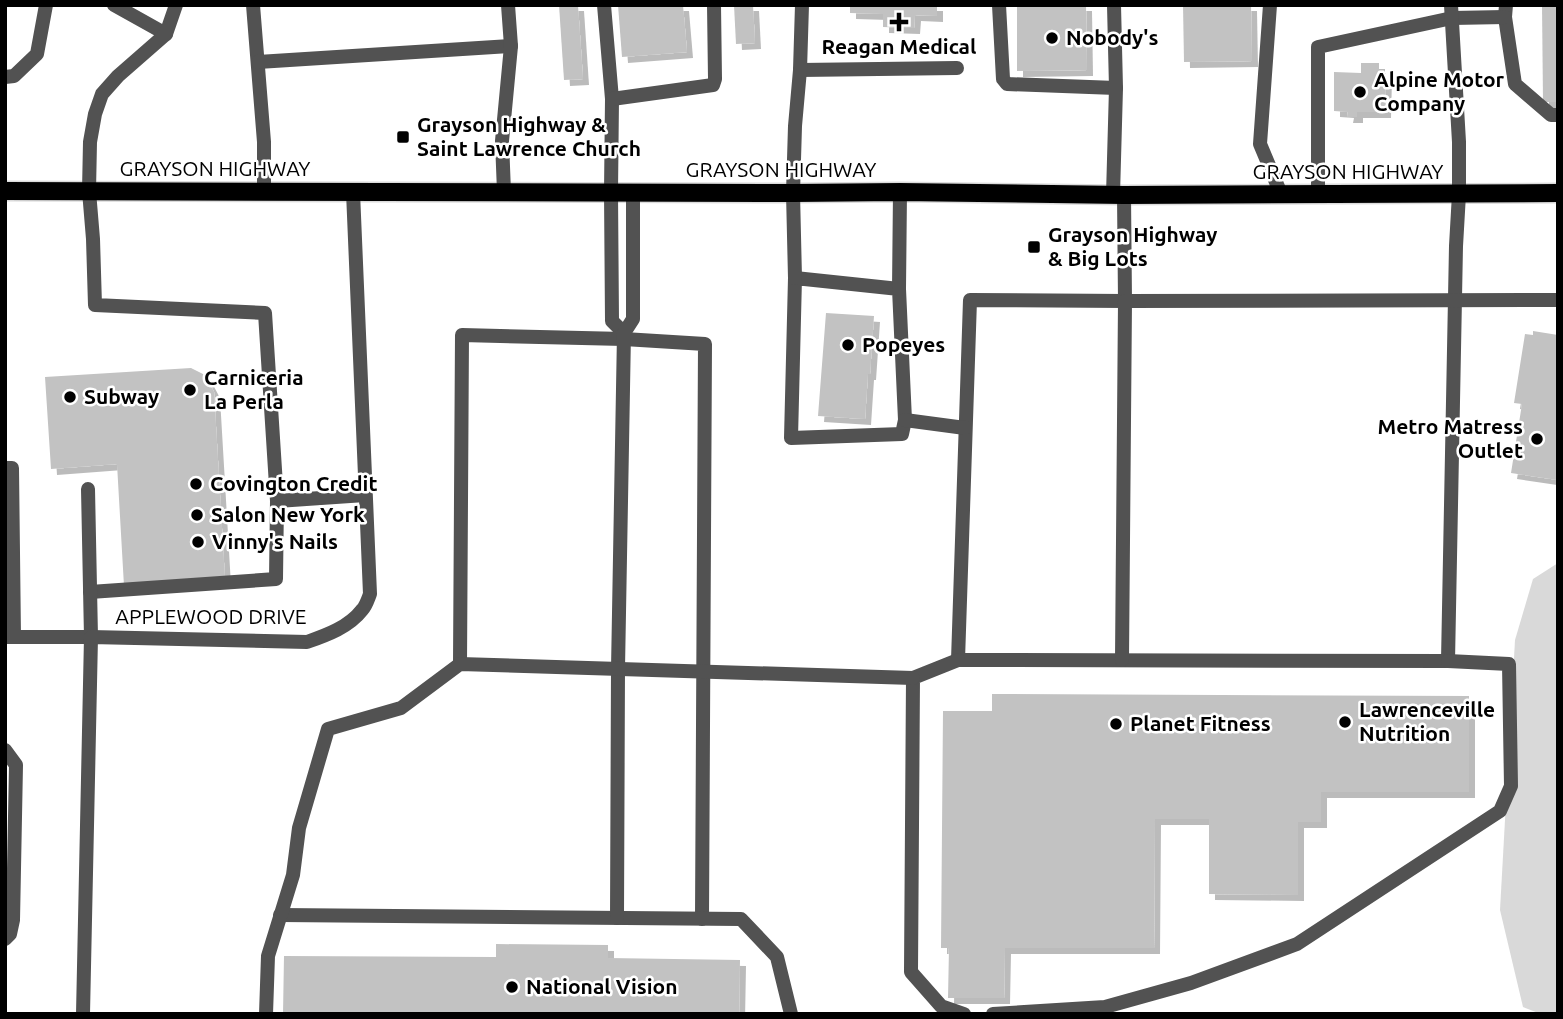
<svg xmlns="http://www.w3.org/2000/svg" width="1563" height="1019" viewBox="0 0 1563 1019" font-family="Ubuntu,sans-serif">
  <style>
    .green { fill: #d9d9d9 }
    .building { fill: #c2c2c2; filter: url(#shadow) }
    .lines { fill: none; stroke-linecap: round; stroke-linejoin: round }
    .primary-casing { stroke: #dbdbdb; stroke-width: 21 }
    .service { stroke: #525252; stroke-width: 14 }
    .minor { stroke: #525252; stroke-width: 14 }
    .primary { stroke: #000; stroke-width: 18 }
    .poi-dot { fill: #000; stroke: #fff; stroke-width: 2.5 }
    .labels { text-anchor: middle; stroke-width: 5; stroke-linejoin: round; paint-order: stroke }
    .poi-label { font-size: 21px; font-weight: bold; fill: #000; stroke: #fff; text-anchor: start }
    .street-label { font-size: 21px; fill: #000; stroke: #fff }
  </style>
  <defs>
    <filter id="shadow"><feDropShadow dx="6" dy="6" stdDeviation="0" flood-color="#0004"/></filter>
  </defs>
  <rect width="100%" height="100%" fill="#fff"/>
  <path class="green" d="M 1558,563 L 1558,1014 L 1541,1014 L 1523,1007 L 1500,910 L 1515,640 L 1533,579 Z"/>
  <g class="building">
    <path d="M 559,5 L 578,5 L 583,79 L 564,80 Z"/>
    <path d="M 618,5 L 683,5 L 687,52 L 622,57 Z"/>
    <path d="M 734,5 L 753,5 L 755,43 L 736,44 Z"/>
    <path d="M 850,5 L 937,5 L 937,16 L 915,15 L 914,28 L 883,27 L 883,14 L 850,13 Z"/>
    <path d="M 1017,5 L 1086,5 L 1087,70 L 1017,71 Z"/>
    <path d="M 1183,5 L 1251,5 L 1252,61 L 1184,62 Z"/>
    <path d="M 1542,5 L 1558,5 L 1558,102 L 1543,102 Z"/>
    <path d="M 1361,63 L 1379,63 L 1379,73 L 1386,73 L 1385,112 L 1357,112 L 1357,117 L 1347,117 L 1348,112 L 1334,111 L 1334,72 L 1361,73 Z"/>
    <path d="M 826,313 L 874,316 L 870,374 L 868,374 L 865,419 L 818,416 Z"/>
    <path d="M 1533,331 L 1558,335 L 1558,480 L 1511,473 L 1522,404 L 1514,403 L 1525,334 L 1533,335 Z"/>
    <path d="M 191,368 L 205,375 L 214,392 L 225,579 L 124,586 L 117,464 L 51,469 L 45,377 Z"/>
    <path d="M 992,694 L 1469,696 L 1469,792 L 1321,792 L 1321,822 L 1298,822 L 1298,895 L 1209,894 L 1209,819 L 1155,819 L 1154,948 L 1005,948 L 1004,998 L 948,998 L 949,948 L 941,948 L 943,711 L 992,711 Z"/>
    <path d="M 496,944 L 608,945 L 608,958 L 740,960 L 739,1014 L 283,1014 L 284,956 L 496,957 Z"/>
  </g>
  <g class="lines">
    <defs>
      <path id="primary" d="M 5,191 L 793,193 L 900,192 L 1124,195 L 1558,193"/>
    </defs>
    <use href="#primary" class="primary-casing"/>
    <g class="service">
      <path d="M 114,5 L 166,34"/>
      <path d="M 176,5 L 166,34 L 118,76 L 102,94 L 95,114 L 90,142 L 89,191 L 93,239 L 95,305 L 265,313 L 277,501 L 365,495"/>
      <path d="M 253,5 L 264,142 L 264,191"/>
      <path d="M 604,5 L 612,99 L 611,192 L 612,321 L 624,333"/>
      <path d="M 999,5 L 1003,79 L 1007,84 L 1116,88"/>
      <path d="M 1270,5 L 1260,144 L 1281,194"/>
      <path d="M 1506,5 L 1505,17 L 1515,84 L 1551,115 L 1558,115"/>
      <path d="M 258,62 L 511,46"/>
      <path d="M 800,70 L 957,68"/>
      <path d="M 5,77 L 14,76 L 37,54 L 46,5"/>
      <path d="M 612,99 L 713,85 L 715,79 L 714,5"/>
      <path d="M 504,192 L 502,141 L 511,46 L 508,5"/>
      <path d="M 1318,194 L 1318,47 L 1452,18 L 1505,17"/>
      <path d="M 1113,195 L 1116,88 L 1114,5"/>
      <path d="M 1124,195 L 1125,301 L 970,300 L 958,660 L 1448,661 L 1456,246 L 1459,194"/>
      <path d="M 795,278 L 899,289 L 905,420 L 902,434 L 791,438 Z"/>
      <path d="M 795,278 L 793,193 L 795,126 L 800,70 L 802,5"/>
      <path d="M 899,289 L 900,192"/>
      <path d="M 905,420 L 965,428"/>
      <path d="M 5,468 L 12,468 L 14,637"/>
      <path d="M 90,592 L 276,579 L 277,501"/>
      <path d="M 5,637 L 91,637 L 88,489"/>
      <path d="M 958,660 L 913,678 L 911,972 L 941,1006 L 964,1014"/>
      <path d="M 1122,660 L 1125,301 L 1558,300"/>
      <path d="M 460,664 L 462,335 L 624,339 L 705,344 L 702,919"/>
      <path d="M 5,750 L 16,765 L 13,920 L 10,934 L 5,939"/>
      <path d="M 280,915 L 741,919 L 777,957 L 791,1014"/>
      <path d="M 617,918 L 618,669 L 624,333 L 633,319 L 633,192"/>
      <path d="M 266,1014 L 268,956 L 293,875 L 299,828 L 328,729 L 401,708 L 460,664 L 913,678"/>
      <path d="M 993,1014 L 1105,1007 L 1191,983 L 1297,944 L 1500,811 L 1511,786 L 1509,664 L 1448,661"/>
    </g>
    <g class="minor">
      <path d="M 1451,5 L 1459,142 L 1459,194"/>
      <path d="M 83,1014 L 91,637 L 307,642 C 327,635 349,627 362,610 C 366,606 368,599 370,594 L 353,192"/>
    </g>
    <use href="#primary" class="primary"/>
  </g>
  <g class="poi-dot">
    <path d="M895.5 11.5h7v7h7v7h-7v7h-7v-7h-7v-7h7z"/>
    <circle cx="1052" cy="38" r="7"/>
    <circle cx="1360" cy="92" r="7"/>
    <rect x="396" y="130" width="14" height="14" rx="3.5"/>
    <rect x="1027" y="240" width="14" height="14" rx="3.5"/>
    <circle cx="848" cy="345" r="7"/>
    <circle cx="190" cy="390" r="7"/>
    <circle cx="70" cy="397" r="7"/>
    <circle cx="1537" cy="439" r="7"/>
    <circle cx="196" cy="484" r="7"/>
    <circle cx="197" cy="515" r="7"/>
    <circle cx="198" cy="542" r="7"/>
    <circle cx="1345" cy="722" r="7"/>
    <circle cx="1116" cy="724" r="7"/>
    <circle cx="512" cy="987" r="7"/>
  </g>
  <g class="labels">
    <g class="poi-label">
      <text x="1066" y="45">Nobody's</text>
      <text x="899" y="54" text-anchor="middle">Reagan Medical</text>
      <text x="1374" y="87">Alpine Motor<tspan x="1374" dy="24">Company</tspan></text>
      <text x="417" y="132">Grayson Highway &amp;<tspan x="417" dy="24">Saint Lawrence Church</tspan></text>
      <text x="1048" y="242">Grayson Highway<tspan x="1048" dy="24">&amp; Big Lots</tspan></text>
      <text x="862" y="352">Popeyes</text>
      <text x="204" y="385">Carniceria<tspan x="204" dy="24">La Perla</tspan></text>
      <text x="84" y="404">Subway</text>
      <text x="1523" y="434" text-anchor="end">Metro Matress<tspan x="1523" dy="24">Outlet</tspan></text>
      <text x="210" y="491">Covington Credit</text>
      <text x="211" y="522">Salon New York</text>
      <text x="212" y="549">Vinny's Nails</text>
      <text x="1359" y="717">Lawrenceville<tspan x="1359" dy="24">Nutrition</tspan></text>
      <text x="1130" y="731">Planet Fitness</text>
      <text x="526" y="994">National Vision</text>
    </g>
    <g class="street-label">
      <text x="215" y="176">GRAYSON HIGHWAY</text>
      <text x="781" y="177">GRAYSON HIGHWAY</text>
      <text x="1348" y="179">GRAYSON HIGHWAY</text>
      <text x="211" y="624">APPLEWOOD DRIVE</text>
    </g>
  </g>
  <rect width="1563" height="1019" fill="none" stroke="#000000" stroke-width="14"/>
</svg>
